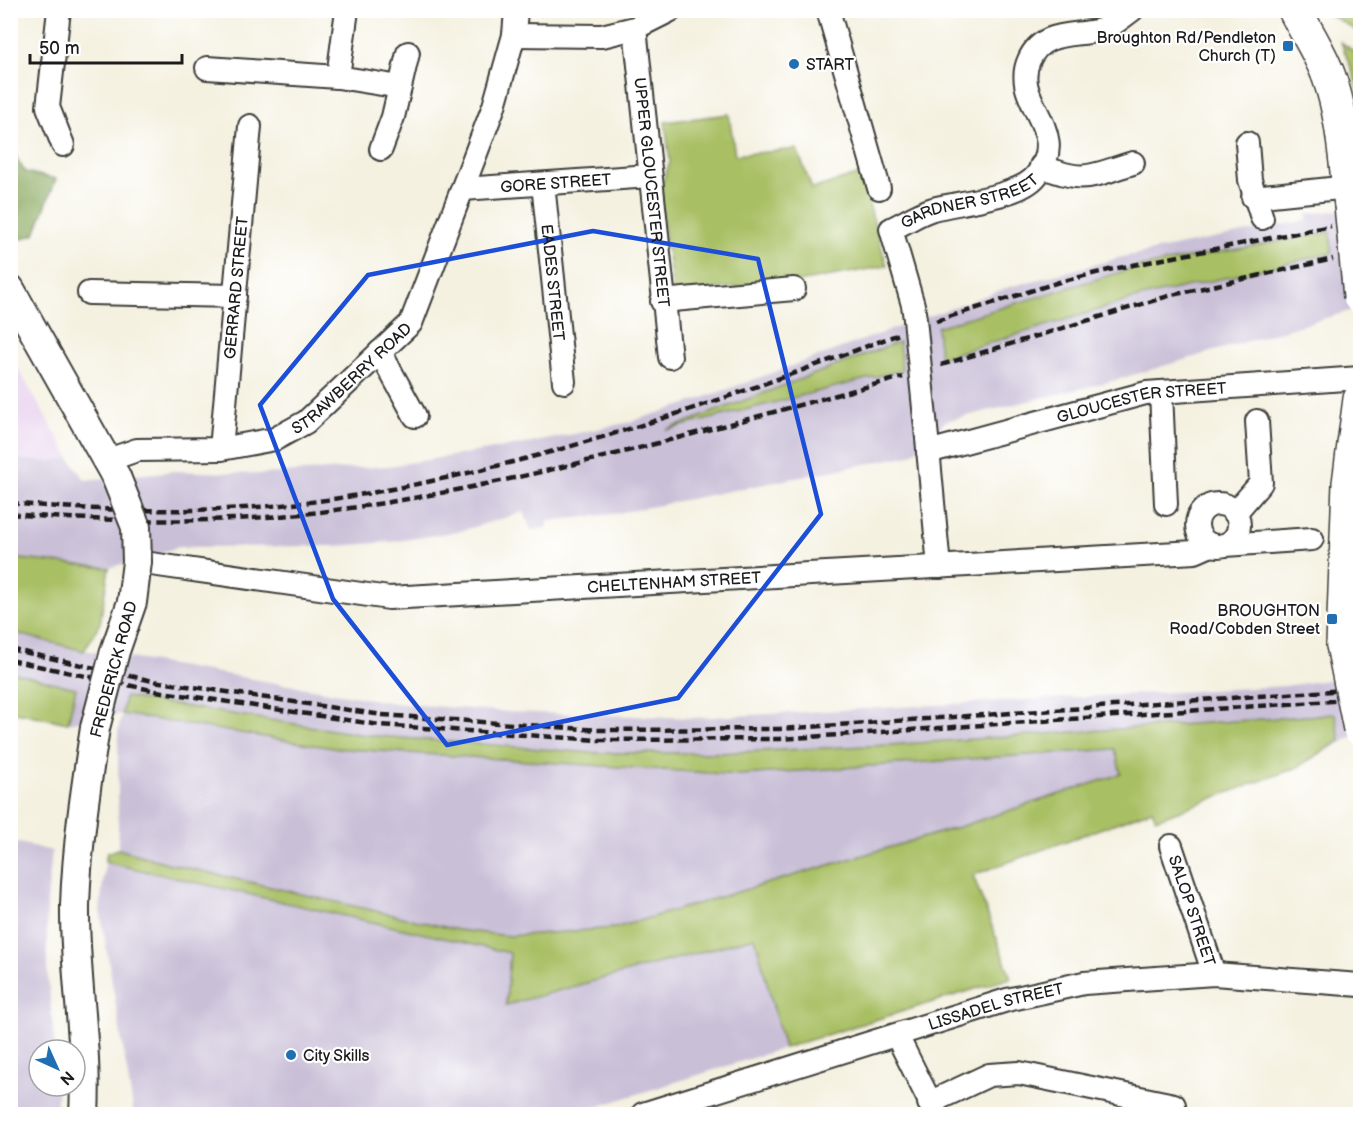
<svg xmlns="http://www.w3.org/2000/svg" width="1371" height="1125" viewBox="0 0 1371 1125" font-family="'Balsamiq Sans',sans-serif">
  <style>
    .built { fill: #e8d2ee }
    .industrial { fill: #c9bfd7 }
    .green { fill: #a8bf64; stroke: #626e40; stroke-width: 1.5 }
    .forest { fill: #86a65a; stroke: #51613b; stroke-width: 1.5 }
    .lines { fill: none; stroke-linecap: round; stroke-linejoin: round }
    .minor-casing { stroke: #3c3c39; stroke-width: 26 }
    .major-casing { stroke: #3c3c39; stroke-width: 32 }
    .highway-casing { stroke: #3c3c39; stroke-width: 36 }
    .minor { stroke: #fff; stroke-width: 22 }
    .major { stroke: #fff; stroke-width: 28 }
    .highway { stroke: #fff; stroke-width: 33 }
    .rail { stroke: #1c1c1c; stroke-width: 4.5; stroke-dasharray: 9 4.5; stroke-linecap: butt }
    .minor-bridge-casing { stroke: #3c3c39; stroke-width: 26; stroke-linecap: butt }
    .major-bridge-casing { stroke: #3c3c39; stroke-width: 32; stroke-linecap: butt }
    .highway-bridge-casing { stroke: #3c3c39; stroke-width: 36; stroke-linecap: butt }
    .minor-bridge { stroke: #fff; stroke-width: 22 }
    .major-bridge { stroke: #fff; stroke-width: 28 }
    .highway-bridge { stroke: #fff; stroke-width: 33 }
    .marked { fill: none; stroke: #1d4ed8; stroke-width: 4.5; stroke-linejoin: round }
    .poi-dot { fill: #1f6fb2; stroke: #fff; stroke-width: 2 }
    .labels { text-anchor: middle; stroke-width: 4.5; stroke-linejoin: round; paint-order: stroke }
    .poi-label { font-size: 16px; fill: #1c1c1c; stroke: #fff; text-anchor: end }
    .street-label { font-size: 16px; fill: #1c1c1c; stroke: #fff }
  </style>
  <rect width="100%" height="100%" fill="#fff"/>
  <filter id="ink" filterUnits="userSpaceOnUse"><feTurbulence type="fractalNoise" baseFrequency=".0167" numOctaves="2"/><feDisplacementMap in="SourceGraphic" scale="12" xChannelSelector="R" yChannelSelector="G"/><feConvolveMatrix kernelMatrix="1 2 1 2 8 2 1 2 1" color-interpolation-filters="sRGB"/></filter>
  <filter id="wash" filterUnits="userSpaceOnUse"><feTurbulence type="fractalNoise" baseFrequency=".008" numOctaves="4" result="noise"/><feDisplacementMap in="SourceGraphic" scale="24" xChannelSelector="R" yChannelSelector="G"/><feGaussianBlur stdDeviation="1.35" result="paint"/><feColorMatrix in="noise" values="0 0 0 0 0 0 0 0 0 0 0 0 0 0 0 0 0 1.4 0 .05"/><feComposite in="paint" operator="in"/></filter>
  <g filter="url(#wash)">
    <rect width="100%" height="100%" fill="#f4f1e0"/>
    <path class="built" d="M 10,355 L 70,458 L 47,462 L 11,458 Z"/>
    <g class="industrial">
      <path d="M 1360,208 L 1360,308 L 1116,380 L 946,421 L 911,455 L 614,514 L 547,521 L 547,528 L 531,530 L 524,512 L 461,531 L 392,542 L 336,546 L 179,547 L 109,568 L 100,623 L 84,650 L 394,703 L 511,712 L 695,718 L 1285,686 L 1360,675 L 1360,732 L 1296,768 L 1156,819 L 1153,809 L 1121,774 L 959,827 L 615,928 L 510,936 L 458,930 L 171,864 L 118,849 L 118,732 L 122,714 L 68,723 L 11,707 L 10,458 L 47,462 L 70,458 L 85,480 L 174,471 L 261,474 L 389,466 L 531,443 L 626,423 L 689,403 L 1009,287 L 1122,257 L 1308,220 L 1307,214 Z"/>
      <path d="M 11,841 L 52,851 L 47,903 L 47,967 L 55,1050 L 39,1050 L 39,1086 L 58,1086 L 56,1114 L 11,1114 Z"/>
      <path d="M 105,862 L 511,953 L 506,1005 L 755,937 L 784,1048 L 574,1114 L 134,1114 L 100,910 Z"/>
    </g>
    <g class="green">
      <path d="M 1328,11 L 1360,11 L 1360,33 L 1329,14 Z"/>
      <path d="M 1341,42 L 1360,56 L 1360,92 Z"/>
      <path d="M 729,114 L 735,155 L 797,149 L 812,189 L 860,174 L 887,266 L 792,283 L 673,292 L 659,191 L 670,162 L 665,122 Z"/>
      <path d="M 1331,232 L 1332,253 L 1137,298 L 940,358 L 937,327 L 1134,268 Z"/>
      <path d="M 899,342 L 902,370 L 666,430 Z"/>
      <path d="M 10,558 L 109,568 L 100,623 L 84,651 L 11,632 Z"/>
      <path d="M 11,672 L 76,688 L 68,723 L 11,711 Z"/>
      <path d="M 125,697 L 364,735 L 592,753 L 719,753 L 889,745 L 1335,714 L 1340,741 L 1296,768 L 1156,819 L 1152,810 L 973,875 L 1011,978 L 784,1048 L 755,937 L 506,1005 L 510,953 L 105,862 L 107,853 L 118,849 L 171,864 L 458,930 L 510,936 L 615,928 L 959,827 L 1121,774 L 1115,749 L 740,775 L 333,748 L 122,714 Z"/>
    </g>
    <path class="forest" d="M 10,147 L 25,172 L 56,179 L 35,234 L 11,243 Z"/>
  </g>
  <g filter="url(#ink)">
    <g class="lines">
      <defs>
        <g id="minor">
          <path d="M 59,10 L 48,107 L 63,145"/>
          <path d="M 347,10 L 338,77 L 400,87"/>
          <path d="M 828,10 L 879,188"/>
          <path id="s1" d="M 635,28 L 670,357"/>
          <path d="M 514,35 L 602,36 L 635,28 L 671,10"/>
          <path d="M 207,68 L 338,77"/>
          <path d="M 1247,143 L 1250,180 L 1262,218"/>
          <path d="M 381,149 L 393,117 L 408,53"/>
          <path d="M 1041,166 C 1086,184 1089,176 1133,163"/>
          <path id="s2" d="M 543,184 L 564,382"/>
          <path id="s3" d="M 463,189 L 650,176"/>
          <path d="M 1253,197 L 1349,187"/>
          <path d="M 89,293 L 235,296"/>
          <path d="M 662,301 L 794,289"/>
          <path id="s4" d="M 915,319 L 913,305 L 891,229 C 905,223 919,213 933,209 C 960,202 1019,197 1036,176 C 1073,131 1010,102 1029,60 C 1042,31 1071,36 1096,31 C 1110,28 1121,18 1132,10"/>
          <path d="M 380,352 L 415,416"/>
          <path d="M 1161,392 L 1166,504"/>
          <path d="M 927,438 L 939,567"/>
          <path id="s5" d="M 221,449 L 250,126"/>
          <path id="s6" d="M 928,452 L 1146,393 L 1360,378"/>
          <path id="s7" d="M 108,460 L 137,450 L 221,449 L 275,439 L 306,422 L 411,323 L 494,106 L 514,35 L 516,10"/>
          <circle cx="1218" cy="525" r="21"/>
          <path d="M 1235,513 L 1261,483 L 1257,421"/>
          <path d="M 1225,545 L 1312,539"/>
          <path id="s8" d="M 137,562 L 389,598 L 1195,552 L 1211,545"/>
          <path id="s9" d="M 1171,846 L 1214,974"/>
          <path d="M 897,1036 L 936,1114"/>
          <path d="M 929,1103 L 989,1075 L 1019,1073 L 1174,1105"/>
          <path id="s10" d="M 643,1114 L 1007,1000 L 1084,983 L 1214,974 L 1360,985"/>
        </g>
        <g id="major">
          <path d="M 10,289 L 116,477"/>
          <path d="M 84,1114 C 88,1044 74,975 75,905 C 77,845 86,786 95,728"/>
        </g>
        <g id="highway">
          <path d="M 1295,10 C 1306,32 1321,54 1329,77 C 1344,119 1345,162 1351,205"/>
          <path d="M 1343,645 L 1349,483 L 1360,399"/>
        </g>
      </defs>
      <use href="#minor" class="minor-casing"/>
      <use href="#major" class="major-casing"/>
      <use href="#highway" class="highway-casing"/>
      <use href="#minor" class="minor"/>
      <use href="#major" class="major"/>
      <use href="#highway" class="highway"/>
      <g class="rail">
        <path d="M 936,321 L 1059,282 L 1113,269 L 1331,226"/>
        <path d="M 941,365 L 1172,295 L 1333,259"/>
        <path d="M 10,503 C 117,513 234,514 340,498 C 532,468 718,403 899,334"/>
        <path d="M 10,514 C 117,523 238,524 343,509 C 533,483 718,426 903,377"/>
        <path d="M 10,649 L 153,681 L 382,715 L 599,730 L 780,729 L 1360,689"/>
        <path d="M 10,660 L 156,691 L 380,725 L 598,740 L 780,739 L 1360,699"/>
      </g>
      <defs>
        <path id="minor-bridge" d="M 915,319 L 927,438"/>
        <path id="major-bridge" d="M 95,728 L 115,651 L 132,602 L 137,562 L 136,527 L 116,477"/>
        <g id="highway-bridge">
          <path d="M 1351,205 L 1360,297"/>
          <path d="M 1343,645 L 1360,729"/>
        </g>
      </defs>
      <use href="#minor-bridge" class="minor-bridge-casing"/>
      <use href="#major-bridge" class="major-bridge-casing"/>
      <use href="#highway-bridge" class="highway-bridge-casing"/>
      <use href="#minor-bridge" class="minor-bridge"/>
      <use href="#major-bridge" class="major-bridge"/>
      <use href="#highway-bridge" class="highway-bridge"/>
    </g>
  </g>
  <path class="marked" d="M 593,231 L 758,259 L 821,514 L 678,698 L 447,745 L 333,599 L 260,405 L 368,275 Z"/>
  <g class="poi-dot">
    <rect x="1282" y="40" width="12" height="12" rx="3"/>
    <circle cx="794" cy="64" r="6"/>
    <rect x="1326" y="613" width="12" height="12" rx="3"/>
    <circle cx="291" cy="1055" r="6"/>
  </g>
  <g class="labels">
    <g class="poi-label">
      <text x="1276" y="43">Broughton Rd/Pendleton<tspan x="1276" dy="18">Church (T)</tspan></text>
      <text x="806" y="70" text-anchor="start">START</text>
      <text x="1320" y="616">BROUGHTON<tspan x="1320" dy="18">Road/Cobden Street</tspan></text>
      <text x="303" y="1061" text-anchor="start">City Skills</text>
    </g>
    <g class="street-label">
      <text dy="6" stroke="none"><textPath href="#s3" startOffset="93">GORE STREET</textPath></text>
      <text dy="6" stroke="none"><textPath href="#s1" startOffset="165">UPPER GLOUCESTER STREET</textPath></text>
      <text dy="6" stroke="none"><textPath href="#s4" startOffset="177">GARDNER STREET</textPath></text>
      <text dy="6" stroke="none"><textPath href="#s2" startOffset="99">EADES STREET</textPath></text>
      <text dy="6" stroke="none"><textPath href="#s5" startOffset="162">GERRARD STREET</textPath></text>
      <text dy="6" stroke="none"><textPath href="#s7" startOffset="268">STRAWBERRY ROAD</textPath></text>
      <text dy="6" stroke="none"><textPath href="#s6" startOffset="220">GLOUCESTER STREET</textPath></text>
      <text dy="6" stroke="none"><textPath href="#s8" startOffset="540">CHELTENHAM STREET</textPath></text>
      <text transform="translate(113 669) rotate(-75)" y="6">FREDERICK ROAD</text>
      <text dy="6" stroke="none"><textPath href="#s9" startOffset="68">SALOP STREET</textPath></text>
      <text dy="6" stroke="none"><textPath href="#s10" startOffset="369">LISSADEL STREET</textPath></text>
    </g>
  </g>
  <rect width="1371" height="1125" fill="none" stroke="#fff" stroke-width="36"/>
  <g transform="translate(57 1068) rotate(135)"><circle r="28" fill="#ffffff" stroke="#a4a4a4" stroke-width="1.5"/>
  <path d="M0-4.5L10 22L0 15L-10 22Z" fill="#1f6fb2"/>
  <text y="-9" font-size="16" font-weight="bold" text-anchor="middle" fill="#1c1c1c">N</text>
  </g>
  <path d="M30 54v9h152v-9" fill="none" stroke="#1c1c1c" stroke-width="3"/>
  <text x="39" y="54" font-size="18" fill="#1c1c1c" stroke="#ffffff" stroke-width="4.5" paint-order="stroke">50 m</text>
</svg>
